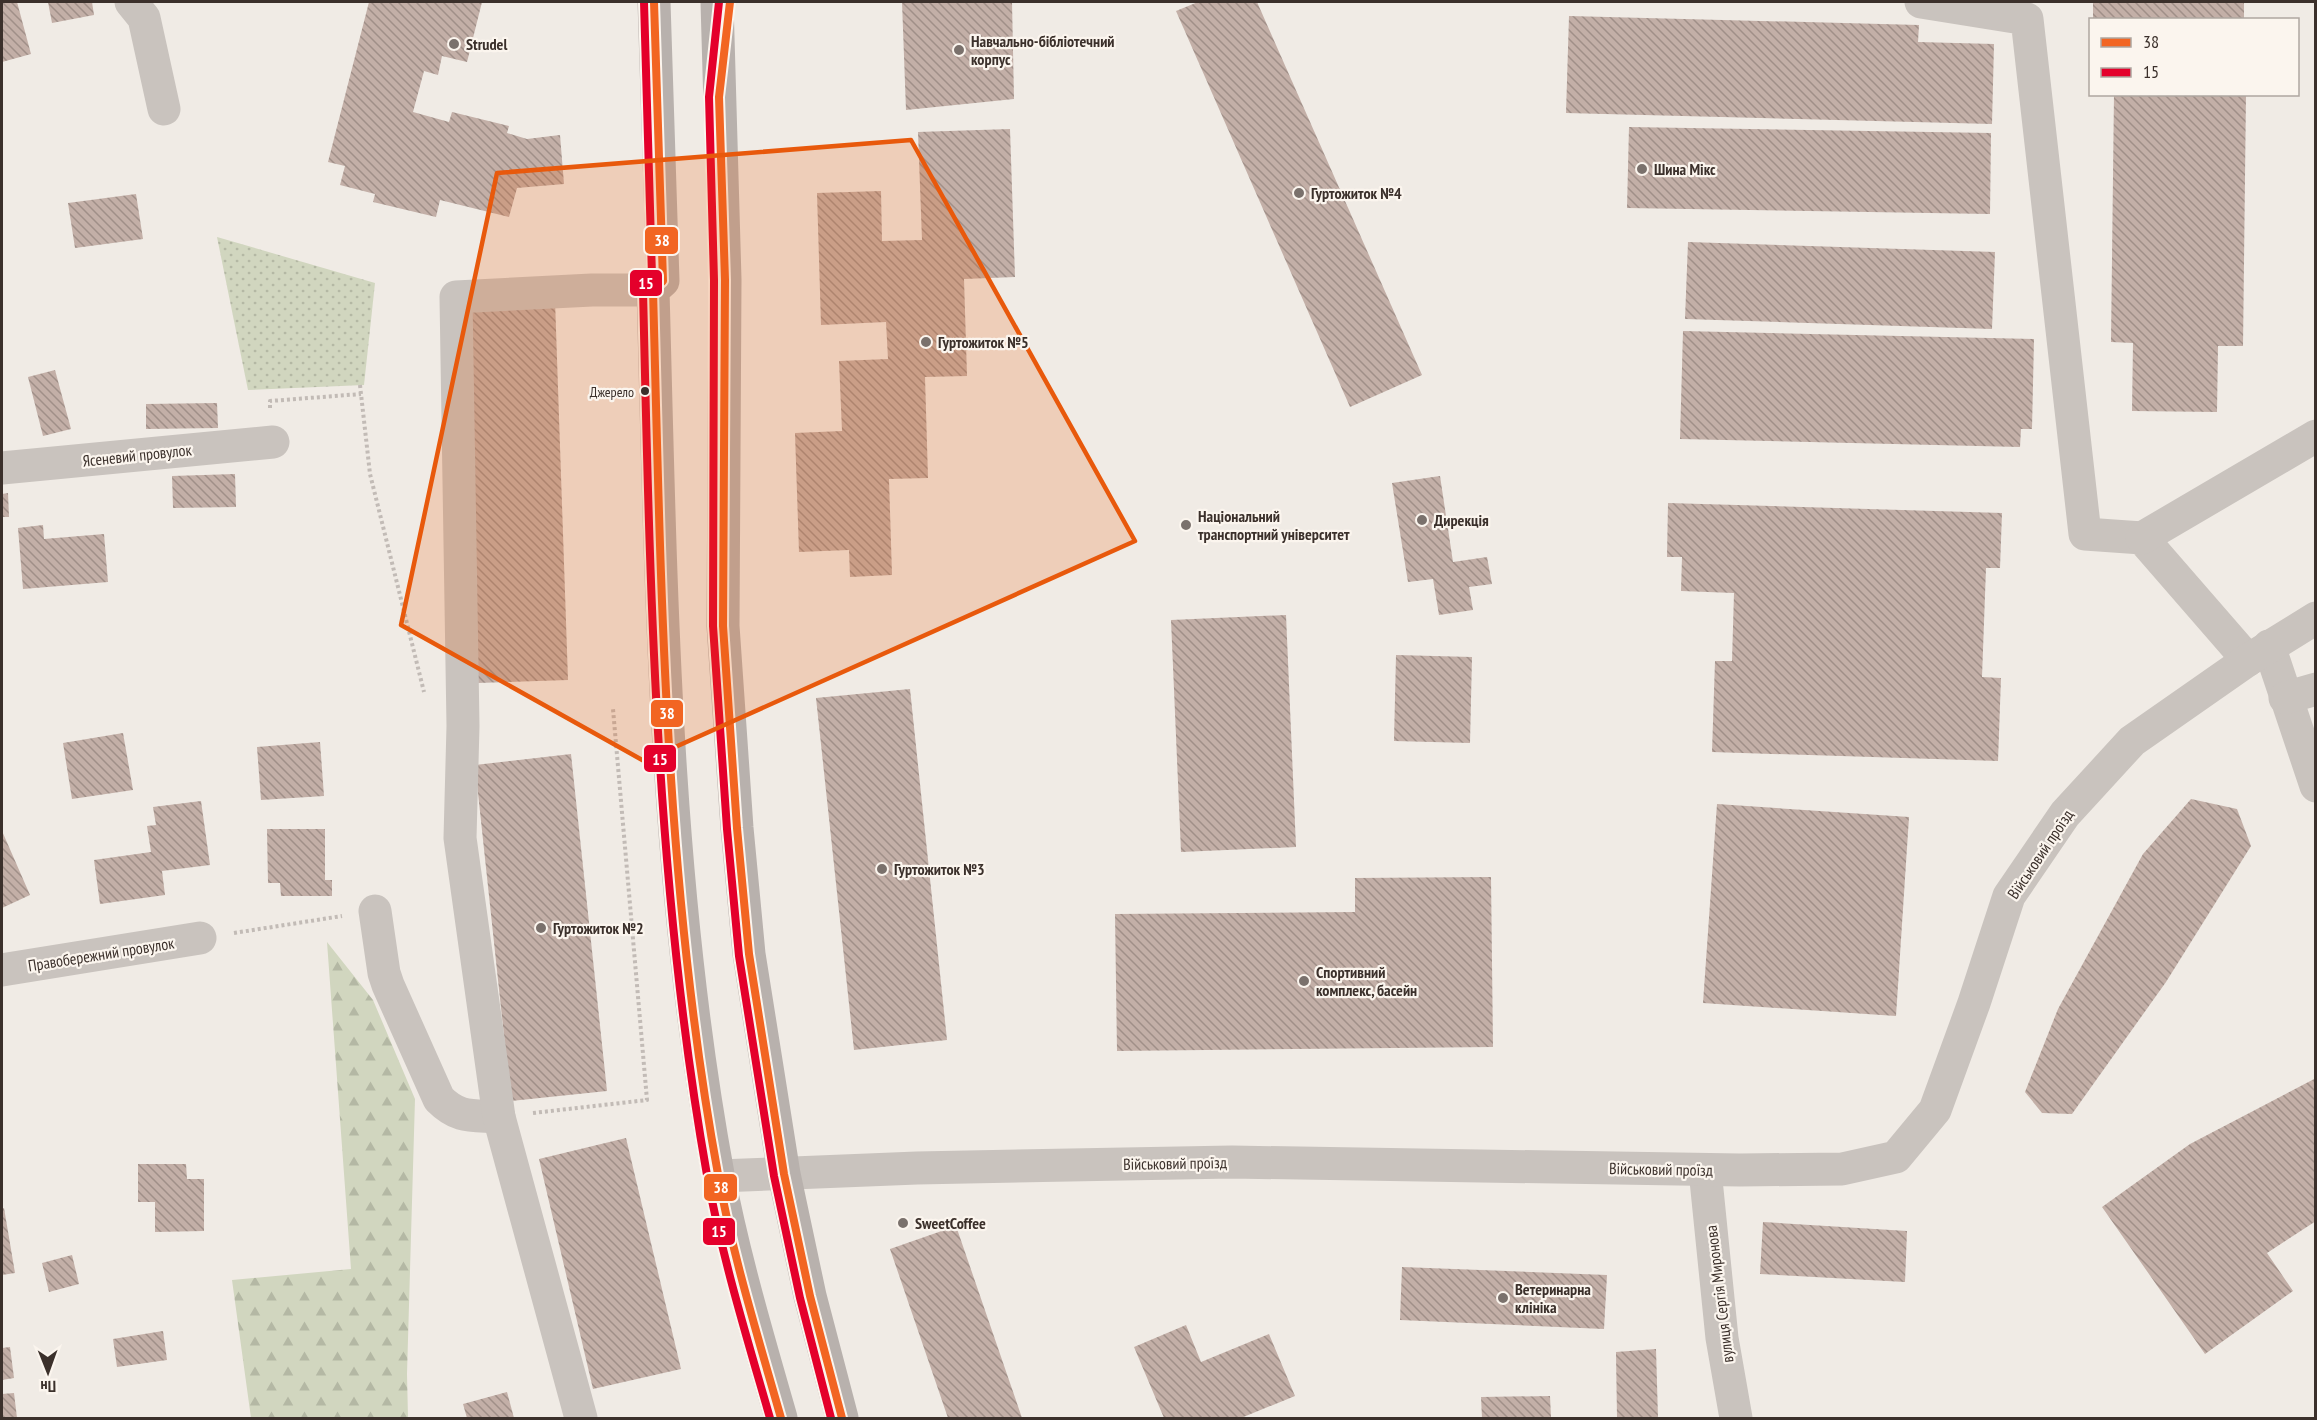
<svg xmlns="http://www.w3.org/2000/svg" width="2317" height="1420" viewBox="0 0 2317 1420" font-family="'PT Sans Narrow',sans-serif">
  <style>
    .green { fill: url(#green-dots) }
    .forest { fill: url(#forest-firs) }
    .building { fill: url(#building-back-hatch) }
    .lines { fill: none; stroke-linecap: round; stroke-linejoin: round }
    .path { stroke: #c2bbb6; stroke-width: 4; stroke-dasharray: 3 3; stroke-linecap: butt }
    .minor { stroke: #c9c3be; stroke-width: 33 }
    .major { stroke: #b8b1ad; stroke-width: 33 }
    .bus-1-casing { stroke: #fbf5ee; stroke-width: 12 }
    .bus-2-casing { stroke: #fbf5ee; stroke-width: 12 }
    .bus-1 { stroke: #f26522; stroke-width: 8 }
    .bus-2 { stroke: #e4002b; stroke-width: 8 }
    .marked { fill: #e8590c; fill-opacity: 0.2; stroke: #e8590c; stroke-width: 4.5; stroke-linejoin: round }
    .poi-dot { fill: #7a716c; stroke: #fbf5ee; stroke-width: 2 }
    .bus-dot { fill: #3b302b; stroke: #fbf5ee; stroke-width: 2 }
    .labels { text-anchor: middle; stroke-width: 4.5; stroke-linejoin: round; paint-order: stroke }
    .bus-label { font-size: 14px; fill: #3b302b; stroke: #fbf5ee; text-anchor: end }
    .poi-label { font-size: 16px; font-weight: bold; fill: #3b302b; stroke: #fbf5ee; text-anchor: start }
    .street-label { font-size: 16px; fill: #3b302b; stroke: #fbf5ee }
    .line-badge { stroke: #fbf5ee; stroke-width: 2 }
    .badge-label { font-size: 16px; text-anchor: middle; font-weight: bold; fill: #fff }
  </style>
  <defs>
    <pattern id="green-dots" width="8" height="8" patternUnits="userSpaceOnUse" patternTransform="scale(1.5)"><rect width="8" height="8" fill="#d1d6bf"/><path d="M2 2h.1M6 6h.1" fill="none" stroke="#b4b8a4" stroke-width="1.8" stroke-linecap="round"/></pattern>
    <pattern id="forest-firs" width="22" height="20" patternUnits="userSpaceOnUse" patternTransform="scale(1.5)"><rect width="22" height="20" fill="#d1d6bf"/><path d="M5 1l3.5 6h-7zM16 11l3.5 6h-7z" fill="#b4b8a4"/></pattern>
    <pattern id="building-back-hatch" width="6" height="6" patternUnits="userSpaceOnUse" patternTransform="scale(1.5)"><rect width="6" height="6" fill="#c3afa7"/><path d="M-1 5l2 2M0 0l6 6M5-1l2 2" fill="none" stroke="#a08f88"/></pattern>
  </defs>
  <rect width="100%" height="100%" fill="#f0ebe5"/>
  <path class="green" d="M 217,237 L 375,283 L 364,385 L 248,390 Z"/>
  <path class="forest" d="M 327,942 L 373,1000 L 415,1099 L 407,1374 L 408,1418 L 251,1418 L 232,1280 L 351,1269 Z"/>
  <g class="building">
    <path d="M 6,2 L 17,2 L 31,54 L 2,62 L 2,3 Z"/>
    <path d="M 48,2 L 92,2 L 94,15 L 52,23 Z"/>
    <path d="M 369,2 L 482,2 L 467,62 L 442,56 L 438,75 L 424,71 L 413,112 L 449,122 L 452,112 L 509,126 L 507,133 L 527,139 L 560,135 L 564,184 L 517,188 L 509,217 L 440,200 L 436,217 L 373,202 L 375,194 L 340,185 L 345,166 L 328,162 Z"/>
    <path d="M 902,2 L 1012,2 L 1014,99 L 906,110 Z"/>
    <path d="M 1198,2 L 1257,2 L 1422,375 L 1350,407 L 1176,11 Z"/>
    <rect x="2093" y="2" width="151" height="18"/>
    <path d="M 1569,16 L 1919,25 L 1918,42 L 1994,44 L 1992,124 L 1566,113 Z"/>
    <path d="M 2114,94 L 2246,94 L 2243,346 L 2218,346 L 2217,412 L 2132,411 L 2133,343 L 2111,342 Z"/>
    <path d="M 1629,127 L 1991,133 L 1990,214 L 1627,208 Z"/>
    <path d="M 1010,129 L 1015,277 L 964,279 L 967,376 L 925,377 L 928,478 L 889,479 L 892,575 L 850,577 L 849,550 L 799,552 L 795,433 L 842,431 L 839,361 L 888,359 L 886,322 L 821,325 L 817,193 L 881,191 L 882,241 L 922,240 L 918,132 Z"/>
    <path d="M 136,194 L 143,239 L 75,248 L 68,203 Z"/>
    <path d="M 1688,242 L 1995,252 L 1992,329 L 1685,319 Z"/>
    <path d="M 555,300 L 568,680 L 477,683 L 464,303 Z"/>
    <path d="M 1683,331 L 2034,339 L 2032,429 L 2021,429 L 2020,447 L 1680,439 Z"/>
    <path d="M 55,370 L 71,429 L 43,436 L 28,377 Z"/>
    <path d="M 217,403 L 218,428 L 146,429 L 146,404 Z"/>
    <path d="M 235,474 L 236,507 L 173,508 L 172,476 Z"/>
    <path d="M 1440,476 L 1453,562 L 1487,557 L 1492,584 L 1469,587 L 1473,610 L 1439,615 L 1433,579 L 1408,582 L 1392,483 Z"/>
    <path d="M 8,493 L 9,517 L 2,517 L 2,494 Z"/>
    <path d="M 1668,503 L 2002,513 L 2000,568 L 1986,568 L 1982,677 L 2001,678 L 1998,761 L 1712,752 L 1715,661 L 1732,661 L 1734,593 L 1681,591 L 1682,557 L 1667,557 Z"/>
    <path d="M 43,525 L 44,539 L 104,534 L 108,582 L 23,589 L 18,528 Z"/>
    <path d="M 1286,615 L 1296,847 L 1181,852 L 1171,620 Z"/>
    <path d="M 1396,655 L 1472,657 L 1470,743 L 1394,741 Z"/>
    <path d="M 910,689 L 947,1040 L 854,1050 L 816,698 Z"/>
    <path d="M 123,733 L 133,790 L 72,799 L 63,743 Z"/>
    <path d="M 320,742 L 324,796 L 261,800 L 257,747 Z"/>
    <path d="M 571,754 L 607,1091 L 511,1101 L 475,765 Z"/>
    <path d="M 2191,799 L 2237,809 L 2251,846 L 2166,982 L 2072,1114 L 2042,1113 L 2025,1092 L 2058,1009 L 2143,854 Z"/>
    <path d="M 201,801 L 210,865 L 162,871 L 165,895 L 100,904 L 94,860 L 151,852 L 147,826 L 156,825 L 153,807 Z"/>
    <path d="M 1717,804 L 1909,817 L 1896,1016 L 1703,1003 Z"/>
    <path d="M 267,829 L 325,829 L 325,880 L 332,880 L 332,896 L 281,896 L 280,883 L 268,883 Z"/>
    <path d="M 2,831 L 30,895 L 2,908 Z"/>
    <path d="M 1491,877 L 1493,1047 L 1117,1051 L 1115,914 L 1355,912 L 1355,878 Z"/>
    <path d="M 2316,1078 L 2316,1221 L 2267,1253 L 2293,1291 L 2205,1354 L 2102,1207 L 2190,1144 Z"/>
    <path d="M 626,1138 L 681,1369 L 593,1389 L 539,1159 Z"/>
    <path d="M 138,1164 L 186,1164 L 187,1179 L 204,1179 L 204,1231 L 155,1232 L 155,1202 L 138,1202 Z"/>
    <path d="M 4,1208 L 15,1273 L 2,1275 L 2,1209 Z"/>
    <path d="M 1763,1222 L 1907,1231 L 1905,1282 L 1760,1274 Z"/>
    <path d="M 956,1226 L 1022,1418 L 948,1418 L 890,1249 Z"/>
    <path d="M 72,1255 L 79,1284 L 49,1292 L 42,1263 Z"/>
    <path d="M 1402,1267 L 1607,1275 L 1604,1329 L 1400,1320 Z"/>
    <path d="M 1186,1325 L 1201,1362 L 1269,1334 L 1295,1396 L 1241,1418 L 1164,1418 L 1134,1347 Z"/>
    <path d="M 163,1331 L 167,1360 L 117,1367 L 113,1339 Z"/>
    <path d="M 10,1347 L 14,1378 L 2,1380 L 2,1348 Z"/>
    <path d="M 1656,1349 L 1658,1418 L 1617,1418 L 1616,1352 Z"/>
    <path d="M 507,1392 L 514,1418 L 467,1418 L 463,1404 Z"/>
    <path d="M 14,1393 L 17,1418 L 2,1418 L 2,1394 Z"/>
    <path d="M 1550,1396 L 1551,1418 L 1482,1418 L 1481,1397 Z"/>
  </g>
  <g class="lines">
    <g class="path">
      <path d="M 360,385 L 370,474 L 424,692"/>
      <path d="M 270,408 L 270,401 L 361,394"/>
      <path d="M 234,933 L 342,916"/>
      <path d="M 533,1113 L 647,1100 L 613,709"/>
    </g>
    <g class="minor">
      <path d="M 131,2 L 144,18 L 164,109"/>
      <path d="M 1921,2 L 2027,19 L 2085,534 L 2142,538 L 2248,660"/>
      <path d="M 2,468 L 273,442"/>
      <path d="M 2142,538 L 2316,436"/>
      <path d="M 2269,646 L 2316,786"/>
      <path d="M 2285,698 L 2316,689"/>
      <path d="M 375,911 L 384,973 L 388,985 L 439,1099 C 459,1119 472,1115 499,1117"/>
      <path d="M 2,970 L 200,938"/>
      <path d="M 1705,1170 L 1722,1338 L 1736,1418"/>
      <path d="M 719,1176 L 917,1168 L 1232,1162 L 1740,1170 L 1842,1169 L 1896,1157 L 1935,1110 L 1974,1003 L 2009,896 L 2065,814 L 2132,741 L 2248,660 L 2316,618"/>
      <path d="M 581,1418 L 499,1117 L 460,838 L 463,726 L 456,297 L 592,290 L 653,290"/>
    </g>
    <g class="major">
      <path d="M 654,2 L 663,281 L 653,290 C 661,585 664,882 718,1174 C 734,1257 758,1338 781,1418"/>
      <path d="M 717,2 L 725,280 L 723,626 L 737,828 L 749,954 L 784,1174 L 810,1296 L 842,1418"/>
    </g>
    <defs>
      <g id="bus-1">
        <path d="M 654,2 L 663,281 L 653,290 C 661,585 664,883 718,1174 C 733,1257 758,1337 781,1418"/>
        <path d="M 730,2 L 719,97 L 725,280 L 723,626 L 737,828 L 749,954 L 784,1174 L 810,1296 L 842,1418"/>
      </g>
      <g id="bus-2">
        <path d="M 644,2 L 652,276 L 645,284 L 643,290 C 650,586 655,883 707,1175 C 722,1257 747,1338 770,1418"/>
        <path d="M 719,2 L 709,97 L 714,280 L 713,626 L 727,829 L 739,956 L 774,1176 L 800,1298 L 831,1418"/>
      </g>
    </defs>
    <use href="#bus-1" class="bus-1-casing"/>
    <use href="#bus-2" class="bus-2-casing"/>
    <use href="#bus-1" class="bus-1"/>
    <use href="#bus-2" class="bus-2"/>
  </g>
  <path class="marked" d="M 911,140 L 1135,541 L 644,761 L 401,625 L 497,173 Z"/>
  <g class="poi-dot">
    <circle cx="454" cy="44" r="6"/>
    <circle cx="959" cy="50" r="6"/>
    <circle cx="1642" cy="169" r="6"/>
    <circle cx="1299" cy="193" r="6"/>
    <circle cx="926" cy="342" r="6"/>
    <circle cx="1422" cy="520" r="6"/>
    <circle cx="1186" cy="525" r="6"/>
    <circle cx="882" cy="869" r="6"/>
    <circle cx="541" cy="928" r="6"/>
    <circle cx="1304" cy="981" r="6"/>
    <circle cx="903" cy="1223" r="6"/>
    <circle cx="1503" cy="1298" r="6"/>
  </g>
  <circle class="bus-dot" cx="645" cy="391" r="5"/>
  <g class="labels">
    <g class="bus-label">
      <text x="634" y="397">Джерело</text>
    </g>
    <g class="poi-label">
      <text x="971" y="47">Навчально-бібліотечний<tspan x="971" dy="18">корпус</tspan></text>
      <text x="466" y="50">Strudel</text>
      <text x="1654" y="175">Шина Мікс</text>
      <text x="1311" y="199">Гуртожиток №4</text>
      <text x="938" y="348">Гуртожиток №5</text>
      <text x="1198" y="522">Національний<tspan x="1198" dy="18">транспортний університет</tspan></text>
      <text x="1434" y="526">Дирекція</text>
      <text x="894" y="875">Гуртожиток №3</text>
      <text x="553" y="934">Гуртожиток №2</text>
      <text x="1316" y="978">Спортивний<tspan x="1316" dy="18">комплекс, басейн</tspan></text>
      <text x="915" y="1229">SweetCoffee</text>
      <text x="1515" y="1295">Ветеринарна<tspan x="1515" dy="18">клініка</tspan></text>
    </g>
    <g class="street-label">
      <text transform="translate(137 455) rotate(-6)" y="6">Ясеневий провулок</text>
      <text transform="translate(2040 854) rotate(-56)" y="6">Військовий проїзд</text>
      <text transform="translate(101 954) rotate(-9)" y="6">Правобережний провулок</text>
      <text transform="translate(1175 1163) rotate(-1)" y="6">Військовий проїзд</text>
      <text transform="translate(1661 1169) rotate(1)" y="6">Військовий проїзд</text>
      <text transform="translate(1719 1294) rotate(-97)" y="6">вулиця Сергія Миронова</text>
    </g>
  </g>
  <g class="line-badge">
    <rect x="644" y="226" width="35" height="29" rx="6" fill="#f26522"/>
    <rect x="629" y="269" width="34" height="28" rx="6" fill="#e4002b"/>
    <rect x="650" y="699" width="34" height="29" rx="6" fill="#f26522"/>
    <rect x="643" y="744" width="34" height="29" rx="6" fill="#e4002b"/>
    <rect x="703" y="1173" width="35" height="29" rx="6" fill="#f26522"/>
    <rect x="702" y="1217" width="34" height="29" rx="6" fill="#e4002b"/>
  </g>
  <g class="badge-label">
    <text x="662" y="246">38</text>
    <text x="646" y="289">15</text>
    <text x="667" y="719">38</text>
    <text x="660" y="765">15</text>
    <text x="721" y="1193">38</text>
    <text x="719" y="1237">15</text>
  </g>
  <rect width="2317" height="1420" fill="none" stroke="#3b302b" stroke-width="6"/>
  <rect x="2089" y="18" width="210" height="78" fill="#fbf5ee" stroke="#aea6a0" stroke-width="1.5"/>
  <rect x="2101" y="38" width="30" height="9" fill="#f26522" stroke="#aea6a0" stroke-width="1.5"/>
  <text x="2143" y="48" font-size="18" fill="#3b302b">38</text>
  <rect x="2101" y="68" width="30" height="9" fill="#e4002b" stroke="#aea6a0" stroke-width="1.5"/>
  <text x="2143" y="78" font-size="18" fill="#3b302b">15</text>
  <g transform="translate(48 1372) rotate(179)" stroke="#fbf5ee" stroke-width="4.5" paint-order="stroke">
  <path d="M0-4.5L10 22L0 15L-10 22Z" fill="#3b302b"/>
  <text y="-9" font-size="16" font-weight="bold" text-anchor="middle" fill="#3b302b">Пн</text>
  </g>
</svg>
